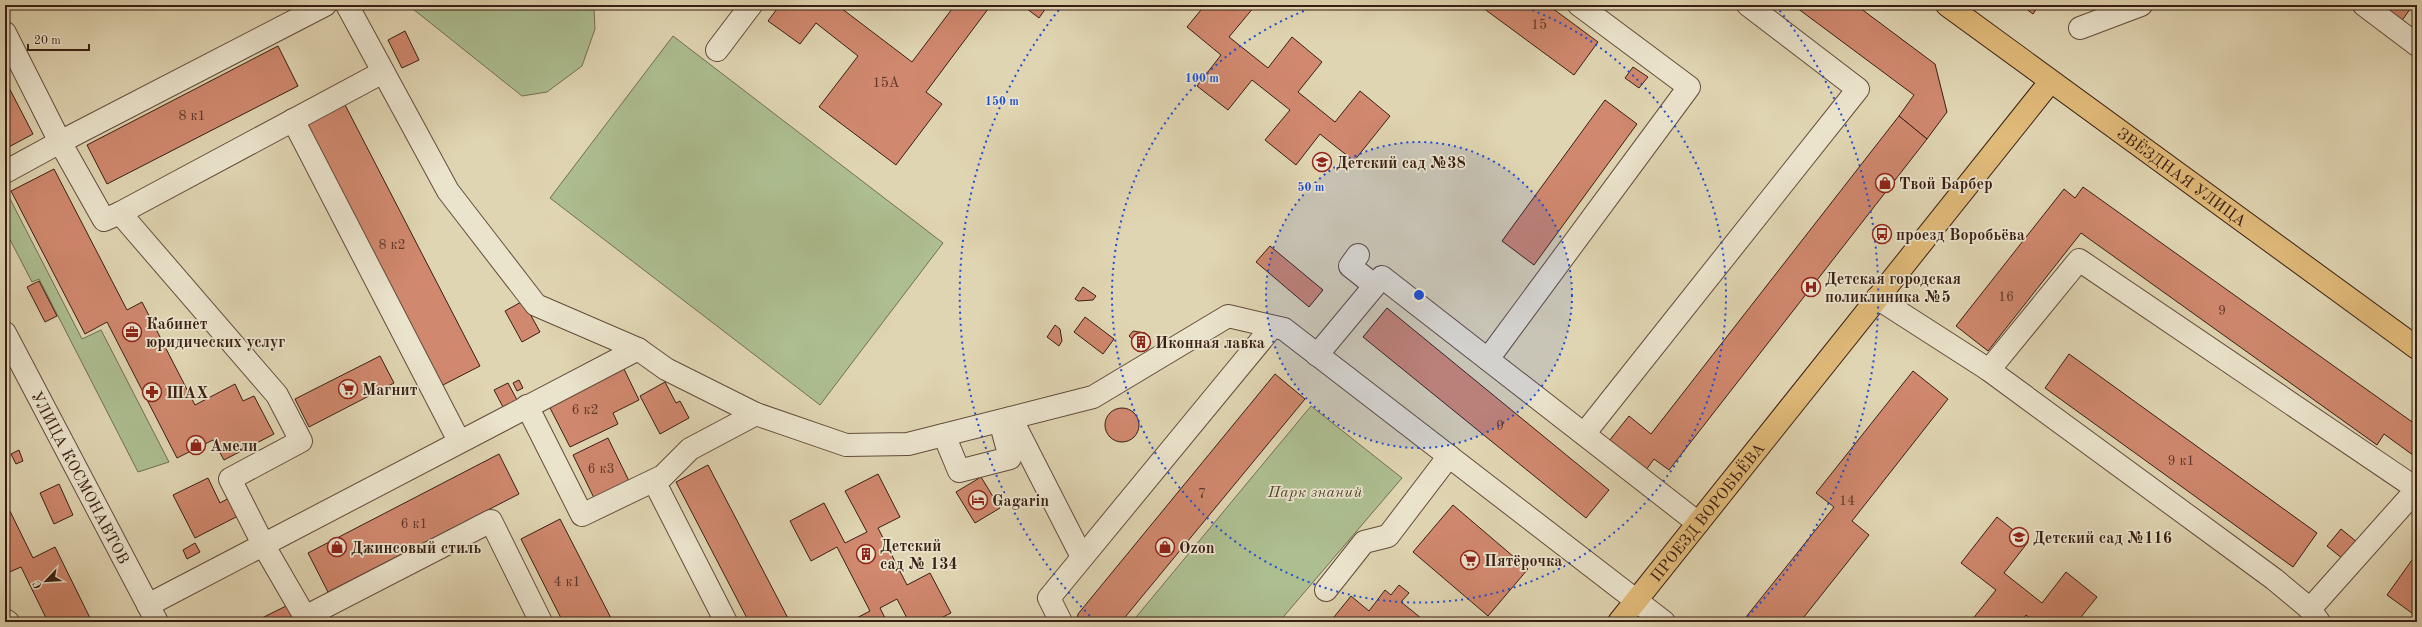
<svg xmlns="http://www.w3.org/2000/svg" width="2422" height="627" viewBox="0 0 2422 627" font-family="'Old Standard TT',serif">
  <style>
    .green { fill: #adbe90; stroke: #736e52 }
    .building { fill: #d0886e; stroke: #391e13 }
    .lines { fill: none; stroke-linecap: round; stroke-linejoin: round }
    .minor-casing { stroke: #634c3b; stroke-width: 24 }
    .major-casing { stroke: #391e13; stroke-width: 24 }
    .minor { stroke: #ebe4cd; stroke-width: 22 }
    .major { stroke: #e0ba79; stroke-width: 22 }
    .ring { fill: none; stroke: #1d4ed8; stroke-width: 2; stroke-dasharray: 2 4 }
    .labels { text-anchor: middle; stroke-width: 3.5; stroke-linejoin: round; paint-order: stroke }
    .number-label { font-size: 14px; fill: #5f382a }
    .poi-label { font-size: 16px; font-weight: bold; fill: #391e13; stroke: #ebe4cd; text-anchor: start }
    .street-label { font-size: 16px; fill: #391e13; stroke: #ebe4cd }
    .park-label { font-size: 16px; font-style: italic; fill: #564632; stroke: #ebe4cd }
    .centre { fill: #1d4ed8; stroke: #ebe4cd; stroke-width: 2 }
    .ring-label { font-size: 12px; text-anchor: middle; font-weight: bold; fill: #1d4ed8; stroke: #ebe4cd; stroke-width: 3.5; stroke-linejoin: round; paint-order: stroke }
  </style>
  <rect width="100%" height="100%" fill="#e0d5b2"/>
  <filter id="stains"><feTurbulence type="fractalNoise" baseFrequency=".005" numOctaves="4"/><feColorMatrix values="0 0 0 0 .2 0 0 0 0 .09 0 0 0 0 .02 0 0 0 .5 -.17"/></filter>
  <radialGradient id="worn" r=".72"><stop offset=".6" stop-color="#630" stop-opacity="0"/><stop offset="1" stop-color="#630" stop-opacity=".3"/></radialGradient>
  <g class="green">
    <path d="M 408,5 L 591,5 L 594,8 L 595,29 L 582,66 L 547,92 L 522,96 Z"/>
    <path d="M 673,36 L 943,243 L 820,405 L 550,198 Z"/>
    <path d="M 7,193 L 82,339 L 101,330 L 169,462 L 138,472 L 39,279 L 32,282 L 5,230 Z"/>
    <path d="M 1311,406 L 1402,478 L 1279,622 L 1132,622 Z"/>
  </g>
  <g class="building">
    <path d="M 780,5 L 837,5 L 912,62 L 955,5 L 991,5 L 926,92 L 942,104 L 896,165 L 819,107 L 858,56 L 816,23 L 800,44 L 768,21 Z"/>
    <path d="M 1022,5 L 1048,5 L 1039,18 Z"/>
    <path d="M 1205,5 L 1254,7 L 1229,37 L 1268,68 L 1292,37 L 1322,62 L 1298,92 L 1335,122 L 1360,91 L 1390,116 L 1354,161 L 1320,134 L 1296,165 L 1265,140 L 1290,110 L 1252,80 L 1228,110 L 1197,86 L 1221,55 L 1187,27 Z"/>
    <path d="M 1479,5 L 1548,5 L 1598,42 L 1574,75 Z"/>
    <path d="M 1793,5 L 1856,5 L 1935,64 L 1947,112 L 1927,139 L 1899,116 L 1914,95 Z"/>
    <path d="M 2021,5 L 2039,5 L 2033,14 Z"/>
    <path d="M 2369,5 L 2413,5 L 2398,26 Z"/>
    <path d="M 405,31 L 419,60 L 402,68 L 388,40 Z"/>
    <path d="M 278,46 L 298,86 L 107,184 L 87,145 Z"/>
    <path d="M 1633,67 L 1648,77 L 1639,88 L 1625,78 Z"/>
    <path d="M 5,80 L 33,134 L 5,149 Z"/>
    <path d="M 1605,100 L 1637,124 L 1534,265 L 1502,241 Z"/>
    <path d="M 343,101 L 480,366 L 441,386 L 304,121 Z"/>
    <path d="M 1899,116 L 1927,139 L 1669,470 L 1654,459 L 1646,470 L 1609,441 L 1629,416 L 1651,434 Z"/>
    <path d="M 54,169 L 127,310 L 142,302 L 195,405 L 235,384 L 243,401 L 254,396 L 274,434 L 224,460 L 213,440 L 177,458 L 107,322 L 85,334 L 11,191 Z"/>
    <path d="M 2083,187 L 2415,424 L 2417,422 L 2417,458 L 2384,434 L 2377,445 L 2081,233 L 1988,351 L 1956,326 L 2064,189 L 2075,198 Z"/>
    <path d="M 1270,246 L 1323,290 L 1309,307 L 1256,262 Z"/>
    <path d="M 39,281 L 57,316 L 45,322 L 27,287 Z"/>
    <path d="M 1083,287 L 1096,296 L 1093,300 L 1078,301 L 1075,299 Z"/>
    <path d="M 523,301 L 540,332 L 522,342 L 505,311 Z"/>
    <path d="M 1387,308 L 1609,490 L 1586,518 L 1363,337 Z"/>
    <path d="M 1085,317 L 1114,339 L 1103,354 L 1074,332 Z"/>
    <path d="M 1055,325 L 1060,329 L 1062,341 L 1059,346 L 1047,337 Z"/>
    <path d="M 1133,331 L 1145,333 L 1150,337 L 1141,348 L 1129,336 Z"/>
    <path d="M 2069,354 L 2317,533 L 2293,567 L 2045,388 Z"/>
    <path d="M 380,356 L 394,383 L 309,427 L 295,399 Z"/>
    <path d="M 624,369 L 639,400 L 613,413 L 618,424 L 570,447 L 549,406 Z"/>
    <path d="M 1913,371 L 1948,399 L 1852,521 L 1869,535 L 1800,622 L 1742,622 L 1834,507 L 1816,493 Z"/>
    <path d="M 1275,374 L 1305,399 L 1121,622 L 1077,622 L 1078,614 Z"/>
    <path d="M 519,380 L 523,388 L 517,391 L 513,383 Z"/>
    <path d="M 665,382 L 676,403 L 680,401 L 689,418 L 660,434 L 640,396 Z"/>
    <path d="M 508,383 L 517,400 L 503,407 L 494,390 Z"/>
    <circle cx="1122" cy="425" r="17"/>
    <path d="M 608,438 L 629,481 L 594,498 L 573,455 Z"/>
    <path d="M 19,450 L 23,461 L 16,464 L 11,454 Z"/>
    <path d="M 499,454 L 519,494 L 328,592 L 308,553 Z"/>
    <path d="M 708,465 L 790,622 L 749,622 L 676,482 Z"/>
    <path d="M 878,474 L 900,517 L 878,528 L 907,585 L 930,573 L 951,613 L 933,622 L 909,622 L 897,599 L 880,608 L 887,622 L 849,622 L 870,611 L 837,547 L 811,561 L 790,521 L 824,503 L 845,543 L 867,532 L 845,491 Z"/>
    <path d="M 981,477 L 1000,508 L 975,523 L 956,492 Z"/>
    <path d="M 208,478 L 220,503 L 229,498 L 238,516 L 195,538 L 173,495 Z"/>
    <path d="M 59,484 L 73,515 L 54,524 L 40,493 Z"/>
    <path d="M 5,501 L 33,558 L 55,547 L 92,622 L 48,622 L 21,567 L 5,574 Z"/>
    <path d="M 1453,505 L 1528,569 L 1488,616 L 1413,552 Z"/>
    <path d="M 1997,517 L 2028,542 L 2004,573 L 2042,603 L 2066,572 L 2097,597 L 2077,622 L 2035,622 L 2026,615 L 2021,622 L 1971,621 L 1996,590 L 1961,563 Z"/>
    <path d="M 560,519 L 613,622 L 563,622 L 521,539 Z"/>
    <path d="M 2341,529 L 2357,542 L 2343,559 L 2327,546 Z"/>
    <path d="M 195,543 L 200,552 L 187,559 L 183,550 Z"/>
    <path d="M 2417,553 L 2417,614 L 2416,616 L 2387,595 Z"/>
    <path d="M 1399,585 L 1409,593 L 1401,602 L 1426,622 L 1330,622 L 1351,596 L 1369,611 L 1385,590 L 1391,595 Z"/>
    <path d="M 290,604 L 299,622 L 254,622 Z"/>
  </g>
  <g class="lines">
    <defs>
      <g id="minor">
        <path d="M 347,5 L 448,191 L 536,305 L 638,349 L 666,369 L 756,414 L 846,445 L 908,444 L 1093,397 L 1228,316 L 1284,329 L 1664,622"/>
        <path d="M 2364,5 L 2417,45"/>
        <path d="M 2080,28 L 2141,5"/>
        <path d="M 5,33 L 60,142 L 5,172"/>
        <path d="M 717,50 L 751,5"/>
        <path d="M 293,120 L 459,441"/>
        <path d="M 120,213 L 383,72"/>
        <path d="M 1358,255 L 1350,266 L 1374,285"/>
        <path d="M 1877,298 L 1989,370 L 2274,579 L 2310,609 L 2319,622"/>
        <path id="s1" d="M 5,333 L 157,622"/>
        <path d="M 1317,355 L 1382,277 L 1698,523"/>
        <path d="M 1488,359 L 1689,87 L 1579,5"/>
        <path d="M 1989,370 L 2079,260 L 2417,489 L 2310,609"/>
        <path d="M 527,406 L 582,515 L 663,476 L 690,449 L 756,414"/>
        <path d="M 1011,418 L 1082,557"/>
        <path d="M 1584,434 L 1858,89 L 1748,5"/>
        <path d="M 944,435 L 959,471 L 1010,458 L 1000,421"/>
        <path d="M 654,481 L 726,622"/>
        <path d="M 1326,590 L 1364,542 L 1388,536 L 1449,456"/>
        <path d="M 148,605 L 638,349"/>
        <path d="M 305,617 L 491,521 L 541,622"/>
        <path d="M 5,620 L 8,622"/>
        <path d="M 308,622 L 264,546 L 230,479 L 301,441 L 277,395 L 120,213 L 104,220 L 60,142 L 325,5"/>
        <path d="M 1061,622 L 1049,598 L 1272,327"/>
      </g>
      <g id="major">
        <path id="s2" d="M 1947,5 L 2417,348"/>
        <path id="s3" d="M 1619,622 L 2050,82"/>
      </g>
    </defs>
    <use href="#minor" class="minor-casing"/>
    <use href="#major" class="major-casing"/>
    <use href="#minor" class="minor"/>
    <use href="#major" class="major"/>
  </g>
  <circle cx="1419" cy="295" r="153" fill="#1d4ed8" fill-opacity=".12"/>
  <g class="ring">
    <circle cx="1419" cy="295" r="153"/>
    <path d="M1521 6A307 307 0 1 1 1317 6"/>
    <path d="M1094 620A460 460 0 0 1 1062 6M1776 6A460 460 0 0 1 1744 620"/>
  </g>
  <defs>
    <symbol id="school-ring" viewBox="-11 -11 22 22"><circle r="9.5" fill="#ebe4cd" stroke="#8f2418" stroke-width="1.5"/><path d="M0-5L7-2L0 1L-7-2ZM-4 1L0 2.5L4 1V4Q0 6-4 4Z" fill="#8f2418"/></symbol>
    <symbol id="shop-ring" viewBox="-11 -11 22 22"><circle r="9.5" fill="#ebe4cd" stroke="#8f2418" stroke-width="1.5"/><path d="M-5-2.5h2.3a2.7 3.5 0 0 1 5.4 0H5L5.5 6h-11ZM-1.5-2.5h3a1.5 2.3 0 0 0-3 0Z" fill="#8f2418"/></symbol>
    <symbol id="bus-ring" viewBox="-11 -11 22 22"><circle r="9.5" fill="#ebe4cd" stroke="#8f2418" stroke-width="1.5"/><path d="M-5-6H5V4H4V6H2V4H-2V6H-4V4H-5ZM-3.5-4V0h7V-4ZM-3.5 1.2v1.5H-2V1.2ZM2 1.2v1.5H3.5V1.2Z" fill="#8f2418"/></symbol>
    <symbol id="hospital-ring" viewBox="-11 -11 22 22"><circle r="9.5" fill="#ebe4cd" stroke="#8f2418" stroke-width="1.5"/><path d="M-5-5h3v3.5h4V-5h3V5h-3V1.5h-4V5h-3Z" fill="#8f2418"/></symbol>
    <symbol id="office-ring" viewBox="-11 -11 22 22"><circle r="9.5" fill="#ebe4cd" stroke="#8f2418" stroke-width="1.5"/><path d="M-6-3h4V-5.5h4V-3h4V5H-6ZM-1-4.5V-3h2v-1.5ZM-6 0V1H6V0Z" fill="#8f2418"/></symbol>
    <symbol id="building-ring" viewBox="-11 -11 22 22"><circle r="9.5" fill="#ebe4cd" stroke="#8f2418" stroke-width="1.5"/><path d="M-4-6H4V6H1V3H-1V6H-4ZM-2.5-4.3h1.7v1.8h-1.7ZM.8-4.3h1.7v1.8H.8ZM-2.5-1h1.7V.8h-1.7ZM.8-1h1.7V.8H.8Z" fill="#8f2418"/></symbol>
    <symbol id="supermarket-ring" viewBox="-11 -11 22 22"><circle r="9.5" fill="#ebe4cd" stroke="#8f2418" stroke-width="1.5"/><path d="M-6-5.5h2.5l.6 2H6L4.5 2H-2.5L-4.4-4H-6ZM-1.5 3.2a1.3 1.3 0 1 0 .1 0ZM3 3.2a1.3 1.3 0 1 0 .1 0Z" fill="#8f2418"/></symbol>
    <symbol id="pharmacy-ring" viewBox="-11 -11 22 22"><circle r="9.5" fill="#ebe4cd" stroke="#8f2418" stroke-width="1.5"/><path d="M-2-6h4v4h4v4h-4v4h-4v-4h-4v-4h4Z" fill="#8f2418"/></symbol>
    <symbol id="hotel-ring" viewBox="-11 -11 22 22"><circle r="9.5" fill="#ebe4cd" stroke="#8f2418" stroke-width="1.5"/><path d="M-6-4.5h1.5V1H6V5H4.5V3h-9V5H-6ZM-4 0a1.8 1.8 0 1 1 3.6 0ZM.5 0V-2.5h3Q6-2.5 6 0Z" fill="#8f2418"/></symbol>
  </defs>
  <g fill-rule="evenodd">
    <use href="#school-ring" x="1311" y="151" width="22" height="22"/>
    <use href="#shop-ring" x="1874" y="172" width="22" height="22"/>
    <use href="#bus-ring" x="1871" y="223" width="22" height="22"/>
    <use href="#hospital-ring" x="1800" y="276" width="22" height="22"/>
    <use href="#office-ring" x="121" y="321" width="22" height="22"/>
    <use href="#building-ring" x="1130" y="331" width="22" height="22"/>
    <use href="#supermarket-ring" x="337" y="378" width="22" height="22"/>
    <use href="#pharmacy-ring" x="141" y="381" width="22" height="22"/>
    <use href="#shop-ring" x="185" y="434" width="22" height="22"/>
    <use href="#hotel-ring" x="967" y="489" width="22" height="22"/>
    <use href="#school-ring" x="2008" y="526" width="22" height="22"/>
    <use href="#shop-ring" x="326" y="536" width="22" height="22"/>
    <use href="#shop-ring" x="1154" y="536" width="22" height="22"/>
    <use href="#building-ring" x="855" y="543" width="22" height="22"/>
    <use href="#supermarket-ring" x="1459" y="549" width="22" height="22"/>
  </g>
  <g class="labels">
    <g class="number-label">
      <text x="1539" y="29">15</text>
      <text x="886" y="87">15А</text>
      <text x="192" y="120">8 к1</text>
      <text x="392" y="249">8 к2</text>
      <text x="2006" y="301">16</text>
      <text x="2222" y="315">9</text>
      <text x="585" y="414">6 к2</text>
      <text x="1500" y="430">9</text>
      <text x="2181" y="465">9 к1</text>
      <text x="601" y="473">6 к3</text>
      <text x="1202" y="498">7</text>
      <text x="1847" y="505">14</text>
      <text x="414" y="528">6 к1</text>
      <text x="567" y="586">4 к1</text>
    </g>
    <g class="poi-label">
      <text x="1336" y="168">Детский сад №38</text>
      <text x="1899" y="189">Твой Барбер</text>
      <text x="1896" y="240">проезд Воробьёва</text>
      <text x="1825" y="284">Детская городская<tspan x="1825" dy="18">поликлиника №5</tspan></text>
      <text x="146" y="329">Кабинет<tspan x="146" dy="18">юридических услуг</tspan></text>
      <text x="1155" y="348">Иконная лавка</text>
      <text x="362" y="395">Магнит</text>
      <text x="166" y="398">ШАХ</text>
      <text x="210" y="451">Амели</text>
      <text x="992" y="506">Gagarin</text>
      <text x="2033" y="543">Детский сад №116</text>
      <text x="880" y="551">Детский<tspan x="880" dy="18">сад № 134</tspan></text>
      <text x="351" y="553">Джинсовый стиль</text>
      <text x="1179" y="553">Ozon</text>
      <text x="1484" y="566">Пятёрочка</text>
    </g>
    <g class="street-label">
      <text dy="6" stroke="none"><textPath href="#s2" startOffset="291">ЗВЁЗДНАЯ УЛИЦА</textPath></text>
      <text dy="6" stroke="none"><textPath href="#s1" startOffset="163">УЛИЦА КОСМОНАВТОВ</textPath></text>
      <text dy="6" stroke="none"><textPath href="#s3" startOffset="141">ПРОЕЗД ВОРОБЬЁВА</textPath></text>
    </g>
    <g class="park-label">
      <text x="1315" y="497">Парк знаний</text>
    </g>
  </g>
  <circle cx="1419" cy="295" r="6" class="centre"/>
  <g class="ring-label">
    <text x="1202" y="82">100 m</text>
    <text x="1002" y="105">150 m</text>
    <text x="1311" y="191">50 m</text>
  </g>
  <rect width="2422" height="627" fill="none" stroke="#e0d5b2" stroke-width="20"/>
  <rect x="6" y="6" width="2410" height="615" fill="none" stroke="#391e13" stroke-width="2"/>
  <rect x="10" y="10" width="2402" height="607" fill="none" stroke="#391e13"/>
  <g transform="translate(46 581) rotate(245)" stroke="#ebe4cd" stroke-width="3" paint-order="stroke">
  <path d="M0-3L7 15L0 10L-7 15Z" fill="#391e13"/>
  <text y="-6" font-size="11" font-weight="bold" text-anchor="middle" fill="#391e13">С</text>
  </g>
  <path d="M28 44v6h61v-6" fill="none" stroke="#391e13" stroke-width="2"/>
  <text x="34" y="44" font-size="12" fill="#391e13" stroke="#ebe4cd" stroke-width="3" paint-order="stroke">20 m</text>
  <rect width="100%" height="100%" filter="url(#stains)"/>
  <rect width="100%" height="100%" fill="url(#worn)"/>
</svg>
